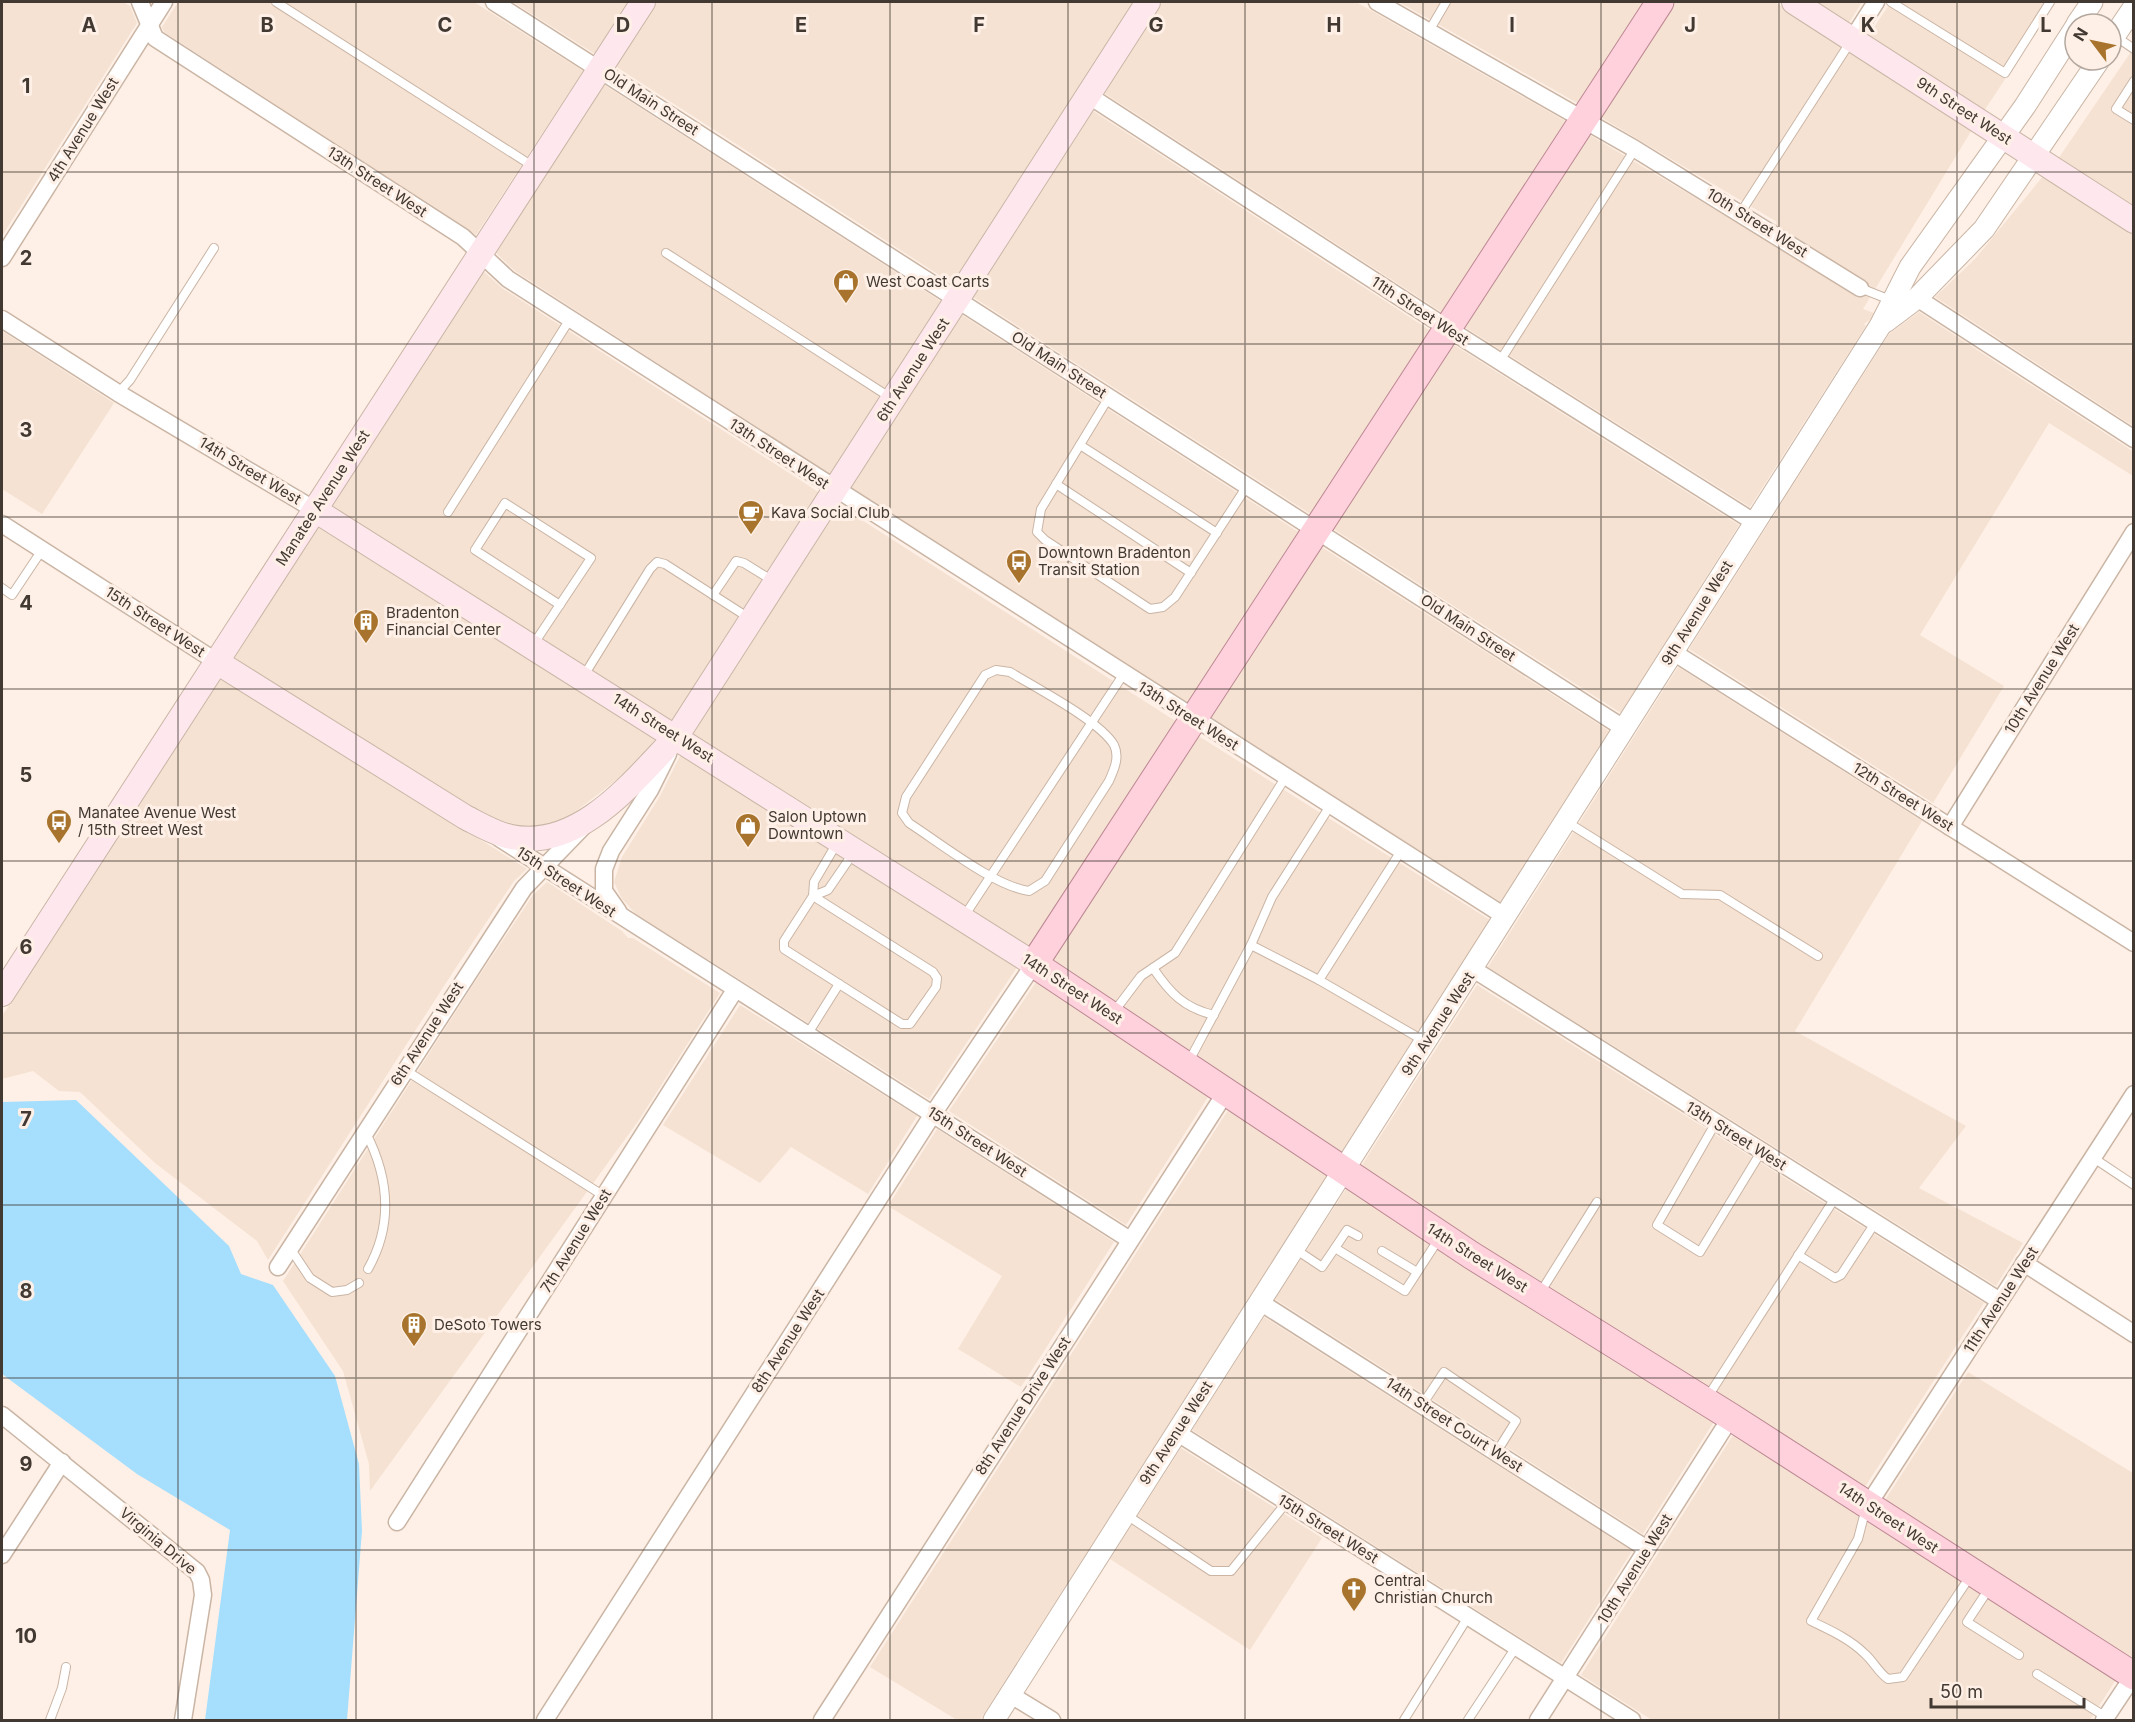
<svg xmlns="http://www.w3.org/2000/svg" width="2135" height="1722" viewBox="0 0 2135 1722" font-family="Inter,sans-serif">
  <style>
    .commercial { fill: #f5e2d3 }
    .water { fill: #a6defe }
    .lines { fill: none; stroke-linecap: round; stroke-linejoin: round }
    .service-casing { stroke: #cab5a5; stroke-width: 10 }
    .minor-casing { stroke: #cab5a5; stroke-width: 19 }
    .tertiary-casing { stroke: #cab5a5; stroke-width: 23 }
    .secondary-casing { stroke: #cab5a5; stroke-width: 26 }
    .primary-casing { stroke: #bc8892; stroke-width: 29 }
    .service { stroke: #fff; stroke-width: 8 }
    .minor { stroke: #fff; stroke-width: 16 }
    .tertiary { stroke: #fff; stroke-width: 21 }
    .secondary { stroke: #fee8ee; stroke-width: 24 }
    .primary { stroke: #fed1dd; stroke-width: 27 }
    .grid { fill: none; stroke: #423932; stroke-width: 1.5; stroke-opacity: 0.55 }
    .labels { text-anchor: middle; stroke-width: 6; stroke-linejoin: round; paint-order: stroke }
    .street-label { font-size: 15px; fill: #423932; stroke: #fef0e6 }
    .poi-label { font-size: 15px; fill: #423932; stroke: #fef0e6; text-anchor: start }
    .grid-label { font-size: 20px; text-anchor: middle; font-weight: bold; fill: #423932; stroke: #fef0e6; stroke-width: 6; stroke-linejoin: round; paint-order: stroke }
  </style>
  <rect width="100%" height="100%" fill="#fef0e6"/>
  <g class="commercial">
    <path d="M 2,2 L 123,2 L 130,6 L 137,23 L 2,236 Z"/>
    <path d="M 178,2 L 474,2 L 583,71 L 476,235 L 164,32 L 162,27 Z"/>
    <path d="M 513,2 L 629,2 L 595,54 Z"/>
    <path d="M 657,2 L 1134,2 L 953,284 L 615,66 Z"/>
    <path d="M 1162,2 L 1356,2 L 1567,122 L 1443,313 L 1104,93 Z"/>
    <path d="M 1399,2 L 1646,2 L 1579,104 Z"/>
    <path d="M 1674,2 L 1775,2 L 1973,128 L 1863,309 L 1874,313 L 1871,319 L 1864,324 L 1866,326 L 1750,507 L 1463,326 L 1588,134 L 1766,240 L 1777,222 L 1599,116 Z"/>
    <path d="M 1815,2 L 1862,2 L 1849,23 Z"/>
    <path d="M 1891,2 L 2056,2 L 1984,111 L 1868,36 Z"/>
    <path d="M 2133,49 L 2133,208 L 2058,159 Z"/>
    <path d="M 603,84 L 942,302 L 831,475 L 515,271 L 494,251 Z"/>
    <path d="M 1093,111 L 1431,331 L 1312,515 L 973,297 Z"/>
    <path d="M 2044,175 L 2133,233 L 2133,426 L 1935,297 L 1975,259 Z"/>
    <path d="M 482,270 L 502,288 L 820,493 L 672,721 L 331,507 Z"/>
    <path d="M 1919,312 L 2134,452 L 2133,476 L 2049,423 L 1920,635 L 2004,686 L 1933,803 L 1689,649 L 1889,334 Z"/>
    <path d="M 962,315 L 1300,533 L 1188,704 L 851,488 Z"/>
    <path d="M 2,331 L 114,403 L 42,514 L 2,489 Z"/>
    <path d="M 1451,343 L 1739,525 L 1621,713 L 1332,528 Z"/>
    <path d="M 840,506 L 1177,722 L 1030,949 L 692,734 Z"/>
    <path d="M 320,525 L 659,738 L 623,775 L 571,815 L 555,823 L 528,828 L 508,826 L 470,808 L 233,660 Z"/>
    <path d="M 1320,546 L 1609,731 L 1501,902 L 1208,717 Z"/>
    <path d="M 1678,667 L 1922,821 L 1795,1031 L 1966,1126 L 1919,1188 L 2023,1243 L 1996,1286 L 1488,967 Z"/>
    <path d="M 222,677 L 527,869 L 514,881 L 453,972 L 268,1260 L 257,1241 L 155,1163 L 80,1092 L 59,1091 L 33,1071 L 2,1079 L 2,1016 Z"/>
    <path d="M 1197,735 L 1490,920 L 1340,1155 L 1050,961 Z"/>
    <path d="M 682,752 L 1018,966 L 929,1099 L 636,914 L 622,899 L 614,882 L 622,857 L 660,796 Z"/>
    <path d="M 547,882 L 622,931 L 628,938 L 633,938 L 720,993 L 639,1120 L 370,1491 L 369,1464 L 343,1371 L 283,1281 L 473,985 L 533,895 Z"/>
    <path d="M 1038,979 L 1210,1094 L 1126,1225 L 949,1111 Z"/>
    <path d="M 1477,985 L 1984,1303 L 1863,1490 L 1476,1246 L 1360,1168 Z"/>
    <path d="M 740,1005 L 917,1116 L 868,1194 L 791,1147 L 760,1183 L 663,1125 Z"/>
    <path d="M 1230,1107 L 1329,1173 L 980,1720 L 957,1720 L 870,1667 Z"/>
    <path d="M 937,1129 L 1114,1242 L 1021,1387 L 958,1349 L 1002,1276 L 888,1206 Z"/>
    <path d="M 1348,1186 L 1715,1420 L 1643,1534 L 1275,1299 Z"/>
    <path d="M 1264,1317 L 1632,1551 L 1561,1663 L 1192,1430 Z"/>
    <path d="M 1968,1372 L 2133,1473 L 2133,1654 L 2129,1660 L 1883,1503 Z"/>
    <path d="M 1735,1432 L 2117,1678 L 2090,1720 L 1652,1720 L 1581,1675 Z"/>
    <path d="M 1181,1448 L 1322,1538 L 1250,1650 L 1110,1559 Z"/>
  </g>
  <path class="water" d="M 76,1100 L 229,1246 L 241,1274 L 273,1285 L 335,1376 L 359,1464 L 362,1531 L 347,1720 L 205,1720 L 230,1530 L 137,1474 L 2,1374 L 2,1102 Z"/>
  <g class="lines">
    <defs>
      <g id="service">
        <path d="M 276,2 L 534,167"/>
        <path d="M 1891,2 L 2005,73 L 2050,2"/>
        <path d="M 1429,31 L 1446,2"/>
        <path d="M 2115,36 L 2134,49"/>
        <path d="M 2134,81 L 2116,109 L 2134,120"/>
        <path d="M 1741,212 L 1851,41"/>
        <path d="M 666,253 L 891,398"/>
        <path d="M 1860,288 L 1893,301"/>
        <path d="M 1500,361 L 1635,149"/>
        <path d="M 118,393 L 130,380 L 214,248"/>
        <path d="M 1109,397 L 1041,509 L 1037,532 L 1045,540 L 1150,609 L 1163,607 L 1175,597 L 1247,486"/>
        <path d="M 1080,445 L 1217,533"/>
        <path d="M 1056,484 L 1191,573"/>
        <path d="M 448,512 L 570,319"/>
        <path d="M 2,588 L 12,595 L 42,550"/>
        <path d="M 713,595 L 736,561 L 744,563 L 773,581"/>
        <path d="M 533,645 L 591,558 L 505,503 L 475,550 L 560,605"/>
        <path d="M 996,670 L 1010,672 C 1036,688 1100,721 1114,745 C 1120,757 1114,770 1109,781 L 1045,881 L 1029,891 C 994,886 940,843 909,823 L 902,813 L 906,797 L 985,675 Z"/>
        <path d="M 583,677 L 650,569 L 657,562 L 665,564 L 749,618"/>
        <path d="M 1567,822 L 1682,894 L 1720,895 L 1818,956"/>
        <path d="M 837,843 L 814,882 L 813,896 L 828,890 L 854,852"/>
        <path d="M 813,896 L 933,972 L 937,978 L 936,987 L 910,1024 L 902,1024 L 784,949 L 784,941 Z"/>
        <path d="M 963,918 L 1123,675"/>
        <path d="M 1251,945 L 1319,980 L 1426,1042"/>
        <path d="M 1153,968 C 1170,993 1184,1008 1214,1015"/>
        <path d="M 1319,980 L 1401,851"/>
        <path d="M 1113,1013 L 1141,976 L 1175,953 L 1285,778"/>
        <path d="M 807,1035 L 839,984"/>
        <path d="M 1188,1063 L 1251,945 L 1272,897 L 1330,806"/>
        <path d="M 405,1070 L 604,1196"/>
        <path d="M 1715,1124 L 1657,1225 L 1700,1252 L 1761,1152"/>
        <path d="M 365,1131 C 389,1177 394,1223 368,1269"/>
        <path d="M 2092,1157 L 2134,1185"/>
        <path d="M 290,1248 L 310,1278 L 332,1292 L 347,1290 L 359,1283"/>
        <path d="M 1335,1248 L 1347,1230 L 1358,1236"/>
        <path d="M 1295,1249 L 1322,1267 L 1335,1248 L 1405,1291 L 1440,1237"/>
        <path d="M 1382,1251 L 1417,1272"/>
        <path d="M 1798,1255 L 1835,1278 L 1841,1275 L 1875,1223"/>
        <path d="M 1540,1293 L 1597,1202"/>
        <path d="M 1707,1398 L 1835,1198"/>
        <path d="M 1422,1405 L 1444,1372 L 1516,1421 L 1496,1453"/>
        <path d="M 1866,1508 L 1858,1539 L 1811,1621 C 1830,1630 1850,1639 1865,1654 C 1874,1662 1878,1672 1888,1679 L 1903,1677 L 1971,1575"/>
        <path d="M 1125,1514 L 1211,1571 L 1231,1571 L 1286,1503"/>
        <path d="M 1990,1587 L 1967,1622 L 2019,1655"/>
        <path d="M 2037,1674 L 2106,1717"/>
        <path d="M 50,1720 L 62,1688 L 66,1667"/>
        <path d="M 1404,1720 L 1468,1617"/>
        <path d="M 1468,1720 L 1516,1647"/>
      </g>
      <g id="minor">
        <path d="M 140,2 L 155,38 L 463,237 L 508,279 L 1506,917"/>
        <path d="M 494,2 L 1625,729"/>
        <path d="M 1377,2 L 1635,149 L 1860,288"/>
        <path d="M 1853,38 L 1876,2"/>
        <path d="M 1088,95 L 1447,328 L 1754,522"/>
        <path d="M 2,258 L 164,2"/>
        <path d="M 1905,300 L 1917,298 L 2134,439"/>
        <path d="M 2,319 L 118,393 L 315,510"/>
        <path d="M 2,524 L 217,662"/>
        <path d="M 1673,652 L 2134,943"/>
        <path d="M 1950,827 L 2134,532"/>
        <path d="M 499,838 L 1130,1240"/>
        <path d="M 618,911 L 604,891 L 604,869 L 611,851 L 650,790 L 668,754"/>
        <path d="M 1473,969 L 2000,1301"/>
        <path d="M 2024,1263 L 2134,1334"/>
        <path d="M 278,1267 L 524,888 L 583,827"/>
        <path d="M 1260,1302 L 1647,1549"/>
        <path d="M 2,1415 L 197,1572 L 201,1580 L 203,1595 L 183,1720"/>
        <path d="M 1176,1432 L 1632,1720"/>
        <path d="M 1868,1505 L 2134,1094"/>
        <path d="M 397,1522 L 735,990"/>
        <path d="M 2,1555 L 62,1462"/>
        <path d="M 1011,1695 L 1052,1720"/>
        <path d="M 545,1720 L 933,1114 L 1034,964"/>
        <path d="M 822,1720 L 1226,1092"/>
        <path d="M 1538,1720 L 1731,1417"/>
        <path d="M 2104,1720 L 2134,1675"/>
      </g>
      <g id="tertiary">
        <path d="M 2077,24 L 2092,2"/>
        <path d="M 2111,41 L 2134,7"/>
        <path d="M 1885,322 L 1917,298 L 1984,229 L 2099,60"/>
        <path d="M 994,1720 L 1880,326 L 1910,267 L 2025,106 L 2075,28"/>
      </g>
      <g id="secondary">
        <path d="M 1794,2 L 2134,221"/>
        <path d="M 315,510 L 1034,964"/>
        <path d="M 217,662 L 465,817 C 479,824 495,834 511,837 C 580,851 634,780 676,737 L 1148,2"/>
        <path d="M 2,994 L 643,2"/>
      </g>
      <path id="primary" d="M 1660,2 L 1034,964 L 1471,1255 L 1731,1417 L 2134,1676"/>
    </defs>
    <use href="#service" class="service-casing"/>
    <use href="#minor" class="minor-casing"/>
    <use href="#tertiary" class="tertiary-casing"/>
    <use href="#secondary" class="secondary-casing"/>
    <use href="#primary" class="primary-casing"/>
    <use href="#service" class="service"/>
    <use href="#minor" class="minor"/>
    <use href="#tertiary" class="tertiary"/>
    <use href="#secondary" class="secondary"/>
    <use href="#primary" class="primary"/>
  </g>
  <path class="grid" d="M 178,2 L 178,1720M 356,2 L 356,1720M 534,2 L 534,1720M 712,2 L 712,1720M 890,2 L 890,1720M 1068,2 L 1068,1720M 1245,2 L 1245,1720M 1423,2 L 1423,1720M 1601,2 L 1601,1720M 1779,2 L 1779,1720M 1957,2 L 1957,1720M 2,172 L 2134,172M 2,344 L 2134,344M 2,517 L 2134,517M 2,689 L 2134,689M 2,861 L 2134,861M 2,1033 L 2134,1033M 2,1205 L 2134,1205M 2,1378 L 2134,1378M 2,1550 L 2134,1550"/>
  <defs>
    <symbol id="shop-pin" viewBox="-11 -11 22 30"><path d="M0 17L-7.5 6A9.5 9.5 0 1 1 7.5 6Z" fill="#a8742d" stroke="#fef0e6"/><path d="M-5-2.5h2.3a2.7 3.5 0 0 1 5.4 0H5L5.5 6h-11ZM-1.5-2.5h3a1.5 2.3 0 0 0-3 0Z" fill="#fff"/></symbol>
    <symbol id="cafe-pin" viewBox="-11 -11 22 30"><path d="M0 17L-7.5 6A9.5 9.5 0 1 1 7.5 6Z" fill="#a8742d" stroke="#fef0e6"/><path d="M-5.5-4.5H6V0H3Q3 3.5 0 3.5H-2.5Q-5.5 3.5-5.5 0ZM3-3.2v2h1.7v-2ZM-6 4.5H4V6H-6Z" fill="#fff"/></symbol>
    <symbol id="bus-pin" viewBox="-11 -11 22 30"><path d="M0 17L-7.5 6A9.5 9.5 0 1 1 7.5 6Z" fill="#a8742d" stroke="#fef0e6"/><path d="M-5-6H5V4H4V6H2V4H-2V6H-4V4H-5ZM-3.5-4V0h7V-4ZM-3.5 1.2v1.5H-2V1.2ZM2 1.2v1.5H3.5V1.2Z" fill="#fff"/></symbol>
    <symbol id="building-pin" viewBox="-11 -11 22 30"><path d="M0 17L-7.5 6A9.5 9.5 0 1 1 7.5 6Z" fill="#a8742d" stroke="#fef0e6"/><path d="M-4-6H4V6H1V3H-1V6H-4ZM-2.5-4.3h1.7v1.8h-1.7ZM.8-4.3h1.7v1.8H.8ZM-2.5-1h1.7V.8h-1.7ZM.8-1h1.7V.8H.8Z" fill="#fff"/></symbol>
    <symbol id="church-pin" viewBox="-11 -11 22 30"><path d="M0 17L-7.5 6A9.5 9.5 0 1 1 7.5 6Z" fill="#a8742d" stroke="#fef0e6"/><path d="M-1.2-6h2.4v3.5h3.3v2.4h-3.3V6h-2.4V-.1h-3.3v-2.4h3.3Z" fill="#fff"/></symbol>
  </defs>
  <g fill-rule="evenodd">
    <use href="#shop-pin" x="831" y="267" width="30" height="40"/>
    <use href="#cafe-pin" x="736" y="498" width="30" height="40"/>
    <use href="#bus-pin" x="1004" y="547" width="30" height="40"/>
    <use href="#building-pin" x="351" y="607" width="30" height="40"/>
    <use href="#bus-pin" x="44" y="807" width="30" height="40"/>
    <use href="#shop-pin" x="733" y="811" width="30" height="40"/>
    <use href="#building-pin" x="399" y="1310" width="30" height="40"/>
    <use href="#church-pin" x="1339" y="1575" width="30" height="40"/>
  </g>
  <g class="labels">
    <g class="street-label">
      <text transform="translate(651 102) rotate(33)" y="5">Old Main Street</text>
      <text transform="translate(1964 111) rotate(33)" y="5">9th Street West</text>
      <text transform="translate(83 130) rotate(-58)" y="5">4th Avenue West</text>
      <text transform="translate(377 182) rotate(33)" y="5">13th Street West</text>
      <text transform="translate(1757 223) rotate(32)" y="5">10th Street West</text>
      <text transform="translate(1420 311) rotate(33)" y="5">11th Street West</text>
      <text transform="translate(1059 365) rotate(33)" y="5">Old Main Street</text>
      <text transform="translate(913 370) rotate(-57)" y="5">6th Avenue West</text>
      <text transform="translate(779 454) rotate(33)" y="5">13th Street West</text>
      <text transform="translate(250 471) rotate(31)" y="5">14th Street West</text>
      <text transform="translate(323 498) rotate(-57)" y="5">Manatee Avenue West</text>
      <text transform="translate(1697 613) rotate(-58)" y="5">9th Avenue West</text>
      <text transform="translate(155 622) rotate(33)" y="5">15th Street West</text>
      <text transform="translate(1468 628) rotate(33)" y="5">Old Main Street</text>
      <text transform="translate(2042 679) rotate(-58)" y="5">10th Avenue West</text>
      <text transform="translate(1188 716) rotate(32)" y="5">13th Street West</text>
      <text transform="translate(663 728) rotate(32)" y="5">14th Street West</text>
      <text transform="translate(1903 797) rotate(32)" y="5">12th Street West</text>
      <text transform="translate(566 882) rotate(33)" y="5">15th Street West</text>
      <text transform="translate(1072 989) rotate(33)" y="5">14th Street West</text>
      <text transform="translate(1438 1024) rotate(-57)" y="5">9th Avenue West</text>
      <text transform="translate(427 1034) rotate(-57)" y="5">6th Avenue West</text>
      <text transform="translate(1736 1136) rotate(32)" y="5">13th Street West</text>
      <text transform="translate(977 1142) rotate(33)" y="5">15th Street West</text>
      <text transform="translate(576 1241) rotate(-58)" y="5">7th Avenue West</text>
      <text transform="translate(1477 1258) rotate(32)" y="5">14th Street West</text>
      <text transform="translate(2001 1300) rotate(-57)" y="5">11th Avenue West</text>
      <text transform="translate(788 1341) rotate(-57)" y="5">8th Avenue West</text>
      <text transform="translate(1023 1406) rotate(-57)" y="5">8th Avenue Drive West</text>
      <text transform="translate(1454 1425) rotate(33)" y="5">14th Street Court West</text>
      <text transform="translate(1176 1433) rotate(-57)" y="5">9th Avenue West</text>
      <text transform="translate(1888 1518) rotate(33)" y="5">14th Street West</text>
      <text transform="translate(1328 1529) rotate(32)" y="5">15th Street West</text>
      <text transform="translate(158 1541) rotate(40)" y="5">Virginia Drive</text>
      <text transform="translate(1635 1569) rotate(-58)" y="5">10th Avenue West</text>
    </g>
    <g class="poi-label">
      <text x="866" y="287">West Coast Carts</text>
      <text x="771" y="518">Kava Social Club</text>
      <text x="1038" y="558">Downtown Bradenton<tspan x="1038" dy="17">Transit Station</tspan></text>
      <text x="386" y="618">Bradenton<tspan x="386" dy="17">Financial Center</tspan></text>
      <text x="78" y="818">Manatee Avenue West<tspan x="78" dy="17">/ 15th Street West</tspan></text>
      <text x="768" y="822">Salon Uptown<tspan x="768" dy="17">Downtown</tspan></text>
      <text x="434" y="1330">DeSoto Towers</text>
      <text x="1374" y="1586">Central<tspan x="1374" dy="17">Christian Church</tspan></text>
    </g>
  </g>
  <g class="grid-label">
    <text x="89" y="32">A</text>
    <text x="267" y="32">B</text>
    <text x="445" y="32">C</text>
    <text x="623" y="32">D</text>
    <text x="801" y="32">E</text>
    <text x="979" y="32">F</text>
    <text x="1156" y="32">G</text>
    <text x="1334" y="32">H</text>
    <text x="1512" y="32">I</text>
    <text x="1690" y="32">J</text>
    <text x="1868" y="32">K</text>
    <text x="2046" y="32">L</text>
    <text x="26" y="93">1</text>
    <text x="26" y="265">2</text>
    <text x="26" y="437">3</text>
    <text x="26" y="610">4</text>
    <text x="26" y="782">5</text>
    <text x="26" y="954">6</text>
    <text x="26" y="1126">7</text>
    <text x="26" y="1298">8</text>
    <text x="26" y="1471">9</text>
    <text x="26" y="1643">10</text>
  </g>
  <rect width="2135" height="1722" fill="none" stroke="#423932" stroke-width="6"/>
  <g transform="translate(2093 42) rotate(302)"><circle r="28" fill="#fef0e6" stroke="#b3a79e" stroke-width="1.5"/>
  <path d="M0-4.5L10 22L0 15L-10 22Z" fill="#a8742d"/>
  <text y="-9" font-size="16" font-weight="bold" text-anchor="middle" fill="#423932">N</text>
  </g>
  <path d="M1931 1698v9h153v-9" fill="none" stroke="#423932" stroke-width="3"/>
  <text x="1940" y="1698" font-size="18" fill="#423932" stroke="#fef0e6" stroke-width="4.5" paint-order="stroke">50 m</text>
</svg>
